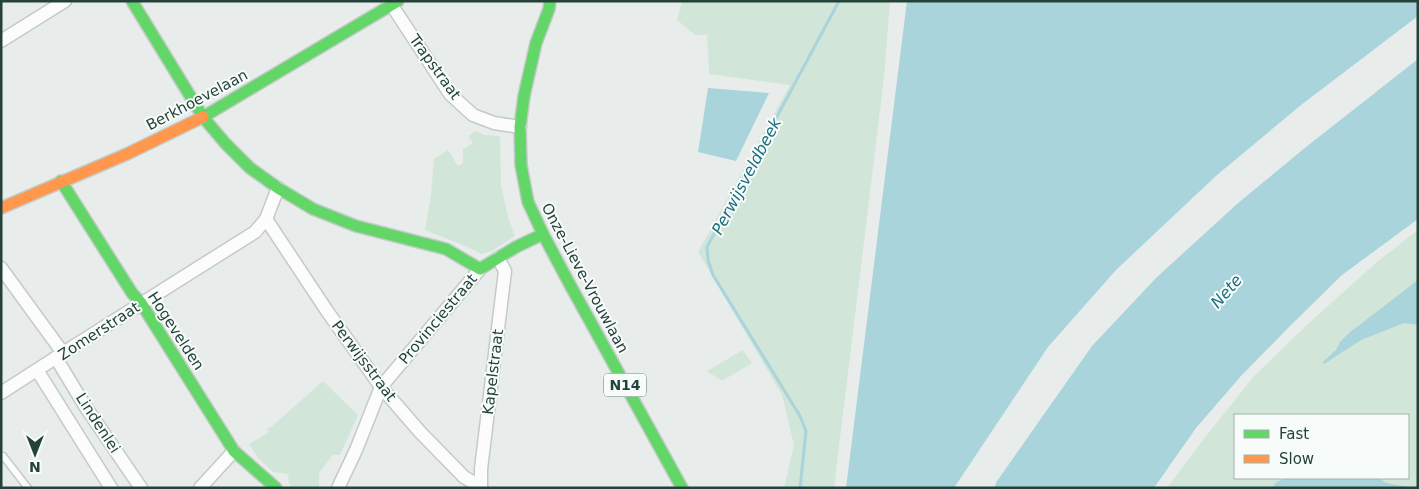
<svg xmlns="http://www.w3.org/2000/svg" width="1419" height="489" viewBox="0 0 1419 489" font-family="'DejaVu Sans',sans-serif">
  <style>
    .green { fill: #d1e6d8; fill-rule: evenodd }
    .water { fill: #a9d4db }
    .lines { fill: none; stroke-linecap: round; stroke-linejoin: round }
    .stream { stroke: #a9d4db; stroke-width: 3 }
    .lane-casing { stroke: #c5cac8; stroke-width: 9 }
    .street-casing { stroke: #c5cac8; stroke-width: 15 }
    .fast-casing { stroke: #c3cbc8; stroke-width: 14 }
    .slow-casing { stroke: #c3cbc8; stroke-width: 14 }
    .lane { stroke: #fcfcfc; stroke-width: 6 }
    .street { stroke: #fcfcfc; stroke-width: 12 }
    .fast { stroke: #63d668; stroke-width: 11 }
    .slow { stroke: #ff974d; stroke-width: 11 }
    .labels { text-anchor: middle; stroke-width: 4; stroke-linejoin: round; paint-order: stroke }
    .shield { fill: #f7fbf9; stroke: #637a73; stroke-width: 1 }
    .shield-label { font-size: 14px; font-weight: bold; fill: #24423a }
    .street-label { font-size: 15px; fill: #24423a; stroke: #f7fbf9 }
    .water-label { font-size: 16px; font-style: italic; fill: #1c6f80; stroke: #f7fbf9 }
  </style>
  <rect width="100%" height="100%" fill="#e8edeb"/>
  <g class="green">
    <path d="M 682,1 L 890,1 L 884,78 L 834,488 L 784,488 L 794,445 L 782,395 L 698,252 L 790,85 L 709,74 L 707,35 L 695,35 L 677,20 Z"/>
    <path d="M 476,131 L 485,135 L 500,136 L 501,185 L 508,217 L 515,236 L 492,251 L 481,254 L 470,248 L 425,230 L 431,195 L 434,159 L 448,150 L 458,166 L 463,163 L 463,149 L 473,143 L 468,136 Z"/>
    <path d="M 1418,230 L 1418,488 L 1167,488 L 1206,436 L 1254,376 L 1311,321 L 1378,261 ZM 1235,415 L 1408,415 L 1408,478 L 1235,478 Z"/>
    <path d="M 743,350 L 752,363 L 722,381 L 707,371 Z"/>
    <path d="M 323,381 L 358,415 L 340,455 L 333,455 L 319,473 L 319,488 L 293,488 L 289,484 L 288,474 L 273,472 L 258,458 L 249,444 L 269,432 L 267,428 L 271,427 Z"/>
  </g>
  <g class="water">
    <path d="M 907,1 L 1418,1 L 1418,16 L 1301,105 L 1217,175 L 1116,270 L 1048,347 L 954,488 L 846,488 Z"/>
    <path d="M 1418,59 L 1418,219 L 1342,275 L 1290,326 L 1241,376 L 1196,428 L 1154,488 L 994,488 L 997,481 L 1092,346 L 1156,278 L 1237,204 L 1306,147 Z"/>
    <path d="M 708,88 L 769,93 L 736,161 L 698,152 Z"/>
    <path d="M 1418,280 L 1418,325 L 1404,323 L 1361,340 L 1324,364 L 1322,363 L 1336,350 L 1340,342 L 1349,333 Z"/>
    <path d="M 1285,478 L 1379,478 C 1389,487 1406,485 1418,488 L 1273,488 L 1275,483 Z"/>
  </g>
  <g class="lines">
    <path class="stream" d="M 800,488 L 806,431 L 800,416 L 713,275 L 708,260 L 707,247 L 839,1"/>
    <defs>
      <path id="lane" d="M 1,457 L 3,456 L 28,488"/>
      <g id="street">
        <path d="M 389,1 L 450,94 L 473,115 L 494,123 L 520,127"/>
        <path d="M 1,41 L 65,1"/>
        <path d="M 266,219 L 327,311 L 381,387 L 420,432 L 464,477 L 481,487"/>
        <path d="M 1,268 L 63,353"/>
        <path d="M 56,358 L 85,406 L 141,488"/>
        <path d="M 37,370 L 111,488"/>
        <path d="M 1,393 L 63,353 L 255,232 L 266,219 L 278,188"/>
        <path d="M 200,488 L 234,451"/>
        <path d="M 338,488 L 356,450 L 381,387 L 480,269"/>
        <path d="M 481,488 L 481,469 L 505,271 L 498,258"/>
      </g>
      <g id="fast">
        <path d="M 132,1 L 203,117 L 225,143 L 250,168 L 278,188 L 313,209 L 356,226 L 446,249 L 480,269 L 516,247 L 543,234"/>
        <path d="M 550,1 L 549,9 L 536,43 L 524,96 L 520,127 L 521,165 L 528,202 L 543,234 L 569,283 L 682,488"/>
        <path d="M 203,117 L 398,1"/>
        <path d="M 61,181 L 132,293 L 141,303 L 234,451 L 276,488"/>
      </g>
      <path id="slow" d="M 1,208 L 127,154 L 203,117"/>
    </defs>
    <use href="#lane" class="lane-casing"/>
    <use href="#street" class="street-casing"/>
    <use href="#fast" class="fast-casing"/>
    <use href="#slow" class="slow-casing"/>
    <use href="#lane" class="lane"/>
    <use href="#street" class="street"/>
    <use href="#fast" class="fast"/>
    <use href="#slow" class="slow"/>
  </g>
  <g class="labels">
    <rect class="shield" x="604" y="373.5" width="42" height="23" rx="4"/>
    <g class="shield-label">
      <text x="625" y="390">N14</text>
    </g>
    <g class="street-label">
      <text transform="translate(435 67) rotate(54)" y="5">Trapstraat</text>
      <text transform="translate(197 100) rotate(-28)" y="5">Berkhoevelaan</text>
      <text transform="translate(585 278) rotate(62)" y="5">Onze-Lieve-Vrouwlaan</text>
      <text transform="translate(438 319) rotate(-50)" y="5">Provinciestraat</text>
      <text transform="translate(99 331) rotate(-33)" y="5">Zomerstraat</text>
      <text transform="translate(176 331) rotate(57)" y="5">Hogevelden</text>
      <text transform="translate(364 361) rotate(53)" y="5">Perwijsstraat</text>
      <text transform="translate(493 372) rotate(-83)" y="5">Kapelstraat</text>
      <text transform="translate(98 423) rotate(57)" y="5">Lindenlei</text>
    </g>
    <g class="water-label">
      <text transform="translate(746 176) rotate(-62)" y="6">Perwijsveldbeek</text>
      <text transform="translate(1226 291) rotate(-49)" y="6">Nete</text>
    </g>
  </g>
  <rect width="1419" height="489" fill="none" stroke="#24423a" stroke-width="5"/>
  <rect x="1234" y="414" width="175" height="65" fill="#f7fbf9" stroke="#a3b1ad"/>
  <rect x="1244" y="430" width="25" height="8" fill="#63d668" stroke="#a3b1ad"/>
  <text x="1279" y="439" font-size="15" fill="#24423a">Fast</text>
  <rect x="1244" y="455" width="25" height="8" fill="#ff974d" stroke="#a3b1ad"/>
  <text x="1279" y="464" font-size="15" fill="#24423a">Slow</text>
  <g transform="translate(35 454) rotate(180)" stroke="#f7fbf9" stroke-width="4" paint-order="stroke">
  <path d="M0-4L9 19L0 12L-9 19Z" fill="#24423a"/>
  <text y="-8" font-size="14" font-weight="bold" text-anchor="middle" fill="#24423a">N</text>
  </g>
</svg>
